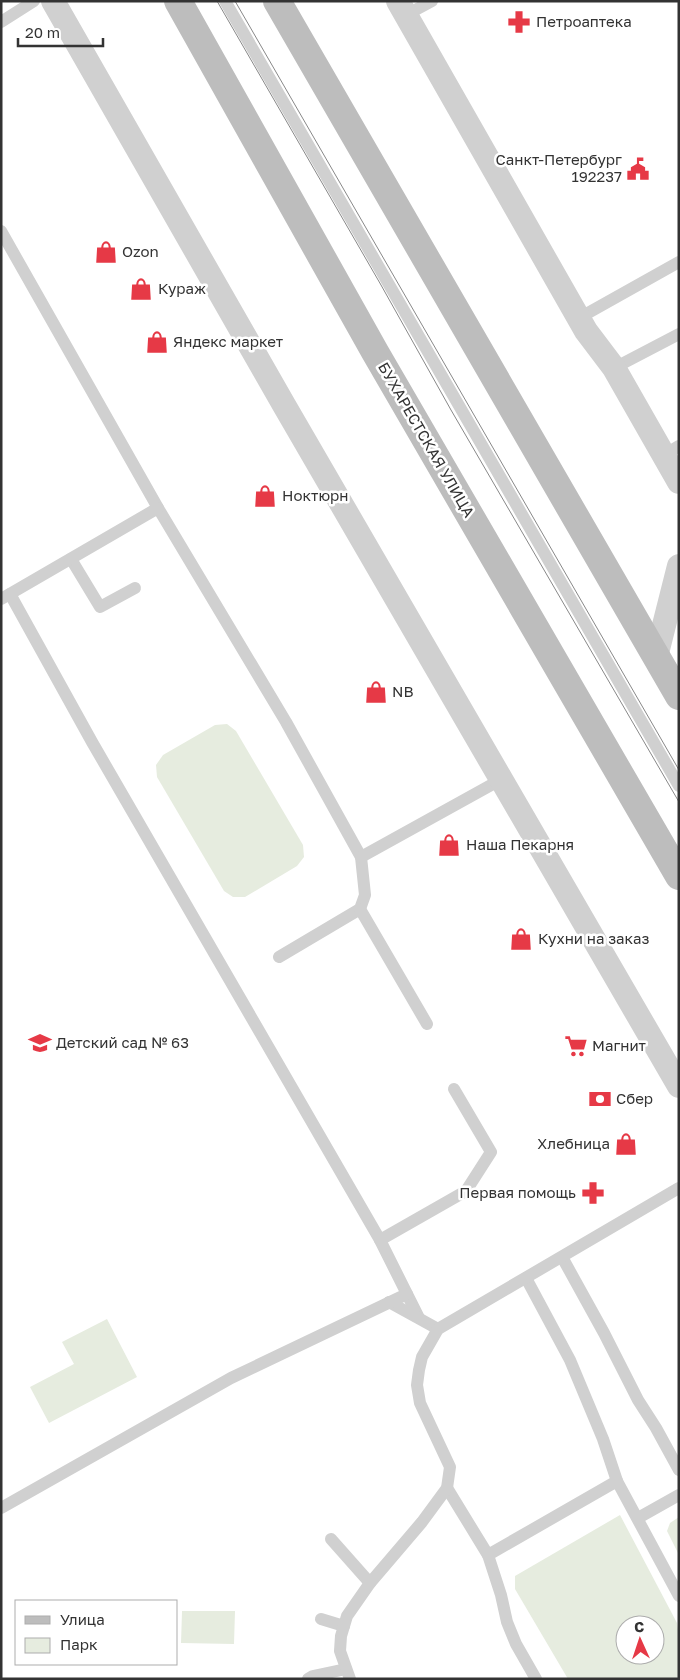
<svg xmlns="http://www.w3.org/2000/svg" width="680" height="1680" viewBox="0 0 680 1680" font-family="'Golos Text',sans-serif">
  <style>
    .green { fill: #e6ecdf; fill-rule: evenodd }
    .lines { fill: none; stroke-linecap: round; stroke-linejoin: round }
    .service { stroke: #d0d0d0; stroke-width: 12 }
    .minor { stroke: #d0d0d0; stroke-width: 24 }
    .secondary { stroke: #bdbdbd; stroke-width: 28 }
    .tram { stroke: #888; stroke-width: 1 }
    .labels { text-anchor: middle; stroke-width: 5; stroke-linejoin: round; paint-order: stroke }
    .poi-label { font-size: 15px; fill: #333; stroke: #fff; text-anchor: start }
    .street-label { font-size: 15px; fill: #333; stroke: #fff }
  </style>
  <rect width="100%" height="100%" fill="#fff"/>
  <g class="green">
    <path d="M 227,724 L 236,731 L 303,845 L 304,857 L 297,866 L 245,897 L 233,897 L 224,891 L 157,777 L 156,765 L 163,755 L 215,725 Z"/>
    <path d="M 107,1319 L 137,1377 L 49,1423 L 30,1387 L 74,1364 L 62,1342 Z"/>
    <path d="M 620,1515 L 677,1623 L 679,1636 L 679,1679 L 568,1679 L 515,1589 L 515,1576 ZM 625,1625 L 655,1625 L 655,1655 L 625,1655 Z"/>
    <path d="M 679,1517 L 679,1555 L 667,1531 L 670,1523 Z"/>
    <path d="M 182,1611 L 235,1611 L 234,1644 L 181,1643 Z"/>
  </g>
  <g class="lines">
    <g class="service">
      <path d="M 225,1 L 679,786"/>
      <path d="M 406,15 L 432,1"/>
      <path d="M 1,22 L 34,1"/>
      <path d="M 1,231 L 158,508 L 286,722 L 361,857 L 365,895 L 360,909 L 279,957"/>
      <path d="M 579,318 L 679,262"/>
      <path d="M 614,368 L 679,334"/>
      <path d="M 664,455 L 679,446"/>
      <path d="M 71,559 L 100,607 L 135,588"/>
      <path d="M 10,594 L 92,742 L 380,1240 L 419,1318"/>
      <path d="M 1,599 L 158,508"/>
      <path d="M 361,857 L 502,779"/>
      <path d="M 360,909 L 427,1024"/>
      <path d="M 380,1240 L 466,1191 L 491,1152 L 454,1089"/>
      <path d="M 562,1257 L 604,1333 L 638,1400 L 656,1428 L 679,1470"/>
      <path d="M 526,1278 L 570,1360 L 603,1439 L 617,1481"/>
      <path d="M 389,1302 L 438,1329"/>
      <path d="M 447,1488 L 488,1555 L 501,1595 L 507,1622 L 516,1644 L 536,1679"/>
      <path d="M 1,1508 L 231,1378 L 407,1294"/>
      <path d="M 638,1518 L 679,1495"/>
      <path d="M 331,1539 L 370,1583"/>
      <path d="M 488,1555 L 617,1481 L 679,1596"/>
      <path d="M 321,1619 L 344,1626"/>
      <path d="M 308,1679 L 313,1676 L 346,1669"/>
      <path d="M 350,1679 L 340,1651 L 341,1636 L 347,1616 L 370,1583 L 422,1522 L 447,1488 L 450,1467 L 420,1403 L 417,1385 L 419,1370 L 422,1357 L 438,1329 L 679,1188"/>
    </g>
    <g class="minor">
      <path d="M 53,1 L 284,405 L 679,1086"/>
      <path d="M 398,1 L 586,331 L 614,368 L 679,482"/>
      <path d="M 656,657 L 679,566"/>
    </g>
    <g class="secondary">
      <path d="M 178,1 L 375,352 L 679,876"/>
      <path d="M 277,1 L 679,696"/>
    </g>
    <g class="tram">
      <path d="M 217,1 L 381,285 L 451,410 L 679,802"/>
      <path d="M 235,1 L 679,770"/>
    </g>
  </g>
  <defs>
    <symbol id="pharmacy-bare" viewBox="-9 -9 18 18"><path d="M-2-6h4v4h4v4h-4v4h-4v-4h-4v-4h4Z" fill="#e63946" stroke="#fff" stroke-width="2.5" paint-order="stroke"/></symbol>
    <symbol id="civic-bare" viewBox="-9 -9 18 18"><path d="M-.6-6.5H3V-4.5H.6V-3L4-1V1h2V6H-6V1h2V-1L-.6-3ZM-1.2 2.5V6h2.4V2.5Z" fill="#e63946" stroke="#fff" stroke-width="2.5" paint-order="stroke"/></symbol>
    <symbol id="shop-bare" viewBox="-9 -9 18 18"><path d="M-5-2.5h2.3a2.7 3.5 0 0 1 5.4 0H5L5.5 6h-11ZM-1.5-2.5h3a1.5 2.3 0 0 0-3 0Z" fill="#e63946" stroke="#fff" stroke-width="2.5" paint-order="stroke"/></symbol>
    <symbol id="school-bare" viewBox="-9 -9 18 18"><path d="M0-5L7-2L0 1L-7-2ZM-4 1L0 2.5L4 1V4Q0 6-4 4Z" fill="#e63946" stroke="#fff" stroke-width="2.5" paint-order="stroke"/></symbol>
    <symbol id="supermarket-bare" viewBox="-9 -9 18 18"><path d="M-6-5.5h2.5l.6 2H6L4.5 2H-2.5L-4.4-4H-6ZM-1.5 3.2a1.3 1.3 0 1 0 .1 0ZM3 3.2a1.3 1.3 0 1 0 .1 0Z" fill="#e63946" stroke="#fff" stroke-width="2.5" paint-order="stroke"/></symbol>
    <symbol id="bank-bare" viewBox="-9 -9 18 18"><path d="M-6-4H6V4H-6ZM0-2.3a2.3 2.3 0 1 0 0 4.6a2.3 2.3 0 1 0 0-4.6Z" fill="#e63946" stroke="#fff" stroke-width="2.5" paint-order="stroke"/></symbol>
  </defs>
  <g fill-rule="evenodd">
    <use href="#pharmacy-bare" x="503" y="6" width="32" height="32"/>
    <use href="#civic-bare" x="622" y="153" width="32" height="32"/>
    <use href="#shop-bare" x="90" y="236" width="32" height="32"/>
    <use href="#shop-bare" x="125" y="273" width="32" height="32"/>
    <use href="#shop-bare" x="141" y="326" width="32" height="32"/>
    <use href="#shop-bare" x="249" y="480" width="32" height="32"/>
    <use href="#shop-bare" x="360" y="676" width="32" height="32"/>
    <use href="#shop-bare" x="433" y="829" width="32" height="32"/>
    <use href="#shop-bare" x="505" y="923" width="32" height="32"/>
    <use href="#school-bare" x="24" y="1027" width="32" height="32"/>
    <use href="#supermarket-bare" x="560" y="1030" width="32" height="32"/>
    <use href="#bank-bare" x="584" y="1083" width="32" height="32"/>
    <use href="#shop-bare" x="610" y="1128" width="32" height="32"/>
    <use href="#pharmacy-bare" x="577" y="1177" width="32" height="32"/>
  </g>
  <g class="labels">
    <g class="poi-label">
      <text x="536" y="27">Петроаптека</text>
      <text x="622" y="165" text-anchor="end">Санкт-Петербург<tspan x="622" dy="17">192237</tspan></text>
      <text x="122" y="257">Ozon</text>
      <text x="158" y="294">Кураж</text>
      <text x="173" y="347">Яндекс маркет</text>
      <text x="282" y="501">Ноктюрн</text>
      <text x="392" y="697">NB</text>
      <text x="466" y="850">Наша Пекарня</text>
      <text x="538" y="944">Кухни на заказ</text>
      <text x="56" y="1048">Детский сад № 63</text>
      <text x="592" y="1051">Магнит</text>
      <text x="616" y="1104">Сбер</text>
      <text x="610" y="1149" text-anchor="end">Хлебница</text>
      <text x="576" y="1198" text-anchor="end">Первая помощь</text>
    </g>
    <g class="street-label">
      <text transform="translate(426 440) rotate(60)" y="5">БУХАРЕСТСКАЯ УЛИЦА</text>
    </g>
  </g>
  <rect width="680" height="1680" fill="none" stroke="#333333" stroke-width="5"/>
  <rect x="15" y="1600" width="162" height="65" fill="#ffffff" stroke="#adadad"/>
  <rect x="25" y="1616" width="25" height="8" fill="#bdbdbd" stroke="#adadad"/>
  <text x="60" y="1625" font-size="15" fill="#333333">Улица</text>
  <rect x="25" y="1638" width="25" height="15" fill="#e6ecdf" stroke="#adadad"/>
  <text x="60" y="1650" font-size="15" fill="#333333">Парк</text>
  <g transform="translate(640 1640) rotate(357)"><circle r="24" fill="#ffffff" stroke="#adadad"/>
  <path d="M0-4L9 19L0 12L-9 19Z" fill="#e63946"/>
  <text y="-8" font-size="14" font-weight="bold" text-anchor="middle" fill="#333333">С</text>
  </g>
  <path d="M18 38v8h85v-8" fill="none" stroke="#333333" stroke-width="2.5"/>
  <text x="25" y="38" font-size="15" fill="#333333" stroke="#ffffff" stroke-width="4" paint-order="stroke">20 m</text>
</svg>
